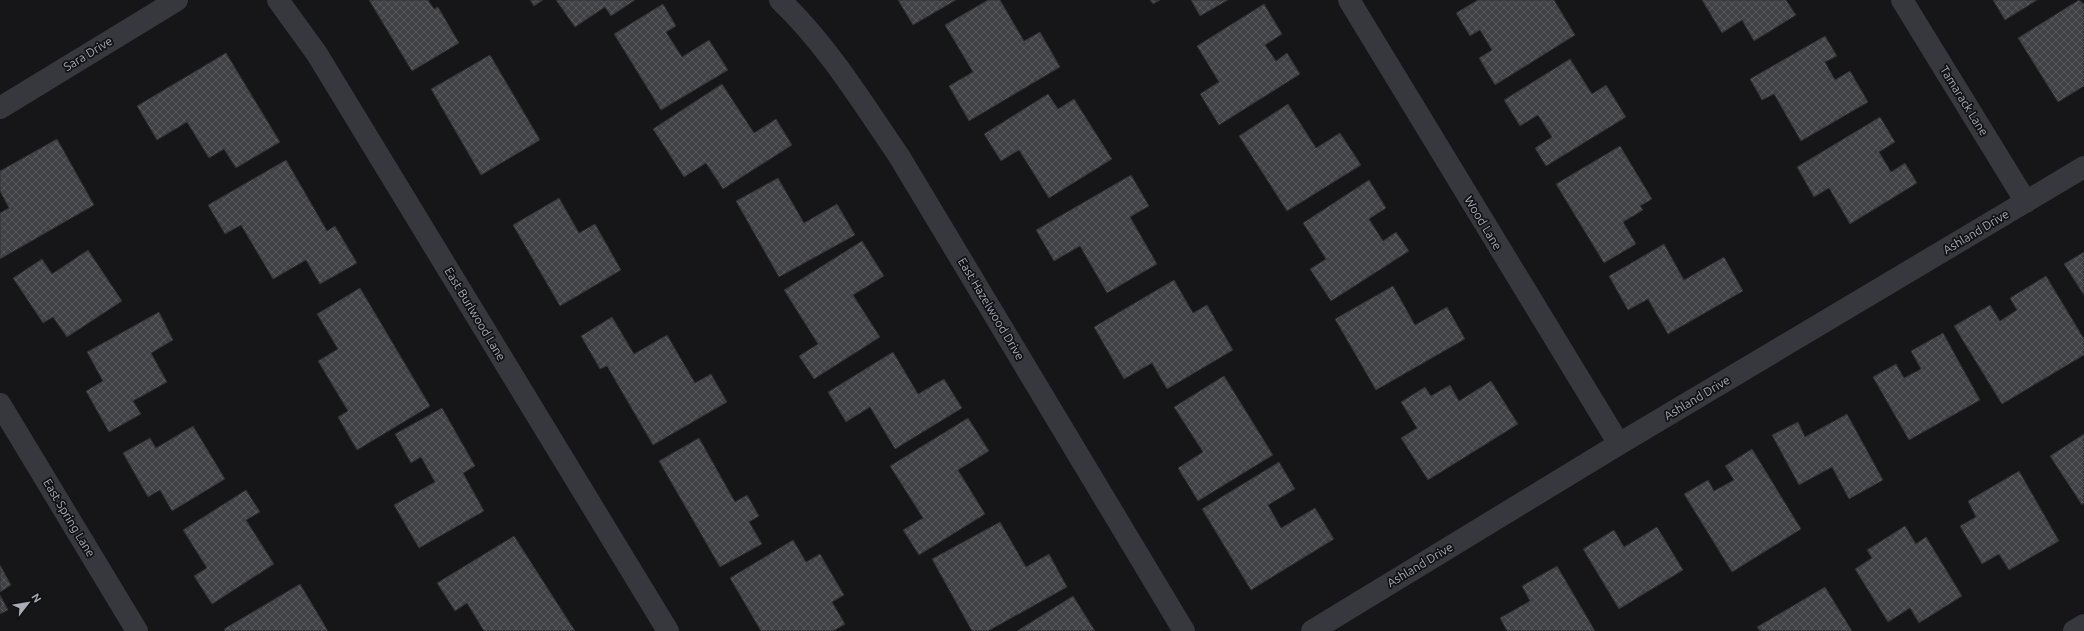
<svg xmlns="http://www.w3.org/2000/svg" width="2084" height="631" viewBox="0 0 2084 631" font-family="Ubuntu,sans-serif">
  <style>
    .building { fill: url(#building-cross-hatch); stroke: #303034 }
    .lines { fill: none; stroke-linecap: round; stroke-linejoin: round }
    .street { stroke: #37383d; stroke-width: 22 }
    .labels { text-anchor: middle; stroke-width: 3.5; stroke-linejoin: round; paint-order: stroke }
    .street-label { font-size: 12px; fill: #a8adb8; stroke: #111113 }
  </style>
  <defs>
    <pattern id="building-cross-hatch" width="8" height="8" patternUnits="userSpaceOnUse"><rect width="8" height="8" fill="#404145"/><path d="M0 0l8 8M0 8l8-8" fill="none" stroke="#595a5e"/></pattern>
  </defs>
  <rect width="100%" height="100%" fill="#161618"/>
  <g class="building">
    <path d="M 369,0 L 428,0 L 434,9 L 438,7 L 459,43 L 412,71 Z"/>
    <path d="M 530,0 L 543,0 L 534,6 Z"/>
    <path d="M 556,0 L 635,0 L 611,16 L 605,7 L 575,27 Z"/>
    <path d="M 898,0 L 956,0 L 913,25 Z"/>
    <path d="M 988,0 L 1000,0 L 1024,41 L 1040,32 L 1060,67 L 969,121 L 949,86 L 973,72 L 945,25 Z"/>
    <path d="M 1150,0 L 1160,0 L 1153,4 Z"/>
    <path d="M 1191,0 L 1228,0 L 1200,16 Z"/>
    <path d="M 1478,0 L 1554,0 L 1575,35 L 1495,85 L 1479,58 L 1492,50 L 1480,30 L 1470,36 L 1456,13 Z"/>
    <path d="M 1702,0 L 1786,0 L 1796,15 L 1754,41 L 1742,20 L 1722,33 Z"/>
    <path d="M 1993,0 L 2037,0 L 2005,20 Z"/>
    <path d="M 2079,0 L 2084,4 L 2084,86 L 2058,102 L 2018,38 Z"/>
    <path d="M 663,4 L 676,26 L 666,32 L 682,57 L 709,40 L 728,70 L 661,110 L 614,34 Z"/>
    <path d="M 1264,4 L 1282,34 L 1265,45 L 1276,61 L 1287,53 L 1300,74 L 1219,125 L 1200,94 L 1219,82 L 1197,46 Z"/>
    <path d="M 1825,36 L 1837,56 L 1825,62 L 1835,80 L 1850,71 L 1868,102 L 1801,141 L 1774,94 L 1762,100 L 1750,79 Z"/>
    <path d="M 226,53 L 280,142 L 236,168 L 224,149 L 209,158 L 187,122 L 157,140 L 137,106 Z"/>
    <path d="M 490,55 L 540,140 L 481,175 L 431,89 Z"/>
    <path d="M 1570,59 L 1592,94 L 1606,85 L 1626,117 L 1546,166 L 1535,148 L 1552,137 L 1538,115 L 1520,126 L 1504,100 Z"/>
    <path d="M 722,84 L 754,133 L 776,119 L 792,145 L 723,189 L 706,163 L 684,177 L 653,129 Z"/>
    <path d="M 1048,94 L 1058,109 L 1074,99 L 1112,159 L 1049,198 L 1019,150 L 1001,161 L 984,134 Z"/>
    <path d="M 1288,104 L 1316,148 L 1340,133 L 1361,165 L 1287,211 L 1239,136 Z"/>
    <path d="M 1880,117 L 1895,142 L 1879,152 L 1891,172 L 1905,163 L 1917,183 L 1850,224 L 1829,188 L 1814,197 L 1797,167 Z"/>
    <path d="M 57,139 L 94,205 L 0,259 L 0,213 L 9,208 L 0,191 L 0,171 Z"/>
    <path d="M 1620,146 L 1652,199 L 1640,206 L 1643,210 L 1623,222 L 1636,244 L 1604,263 L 1556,184 Z"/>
    <path d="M 286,160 L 327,231 L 335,226 L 357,263 L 320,284 L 306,260 L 273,279 L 241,225 L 225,234 L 208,205 Z"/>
    <path d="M 1131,175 L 1149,206 L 1130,217 L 1157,264 L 1107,293 L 1080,246 L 1054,261 L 1036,230 Z"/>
    <path d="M 778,178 L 804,223 L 837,204 L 855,235 L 779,277 L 736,201 Z"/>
    <path d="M 1369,180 L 1386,208 L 1369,219 L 1383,241 L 1396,232 L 1409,251 L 1331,301 L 1310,269 L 1326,259 L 1303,223 Z"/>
    <path d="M 559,198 L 579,233 L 595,224 L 621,270 L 560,306 L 513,225 Z"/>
    <path d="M 862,241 L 884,276 L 853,295 L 880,337 L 814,379 L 799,356 L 818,344 L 784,290 Z"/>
    <path d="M 1664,244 L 1684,280 L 1724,257 L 1743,291 L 1668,334 L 1648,299 L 1628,310 L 1609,276 Z"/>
    <path d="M 88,250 L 122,301 L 67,337 L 53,317 L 43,323 L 13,278 L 42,259 L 52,274 Z"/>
    <path d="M 2084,252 L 2084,295 L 2064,264 Z"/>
    <path d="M 2046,276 L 2084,339 L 2084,355 L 2002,404 L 1954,326 L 1990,305 L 2000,321 L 2017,310 L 2010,298 Z"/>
    <path d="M 1174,280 L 1193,313 L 1207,305 L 1233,350 L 1167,389 L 1152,363 L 1124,379 L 1094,327 Z"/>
    <path d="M 1393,286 L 1415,325 L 1447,307 L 1465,339 L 1376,390 L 1335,319 Z"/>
    <path d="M 360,288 L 430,406 L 357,450 L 338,417 L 348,411 L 318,361 L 338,349 L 317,314 Z"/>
    <path d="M 159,312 L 173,340 L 151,353 L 167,382 L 133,401 L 141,414 L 109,432 L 86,391 L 103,381 L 87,352 Z"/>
    <path d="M 612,317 L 634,354 L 667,335 L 695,383 L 711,374 L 727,402 L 653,445 L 607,366 L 600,369 L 581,336 Z"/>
    <path d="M 1943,333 L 1980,400 L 1909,440 L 1873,377 L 1896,364 L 1904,378 L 1921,369 L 1911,351 Z"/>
    <path d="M 893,352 L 918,394 L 944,379 L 962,408 L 895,449 L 870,407 L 846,422 L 828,392 Z"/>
    <path d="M 1224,376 L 1273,455 L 1198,501 L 1178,468 L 1203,452 L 1174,407 Z"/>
    <path d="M 1491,381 L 1518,424 L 1428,480 L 1401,438 L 1417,428 L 1401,402 L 1425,387 L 1431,396 L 1450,385 L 1459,401 Z"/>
    <path d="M 442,408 L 475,466 L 463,473 L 484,511 L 419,548 L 394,505 L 435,482 L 421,457 L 411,463 L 395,434 Z"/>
    <path d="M 1847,414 L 1883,480 L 1849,499 L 1832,467 L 1799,485 L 1772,435 L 1798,422 L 1805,437 Z"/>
    <path d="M 968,418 L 989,451 L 958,470 L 985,514 L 919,555 L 903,530 L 923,518 L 890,466 Z"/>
    <path d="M 193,426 L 225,479 L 172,511 L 160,490 L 148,497 L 123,453 L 150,438 L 156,448 Z"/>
    <path d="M 2084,434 L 2084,503 L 2082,505 L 2050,456 Z"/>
    <path d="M 699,438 L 735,502 L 747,495 L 759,516 L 749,522 L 762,544 L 720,567 L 659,461 Z"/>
    <path d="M 1752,449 L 1801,529 L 1732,572 L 1684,494 L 1708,480 L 1714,491 L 1734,480 L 1725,466 Z"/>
    <path d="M 1279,462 L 1295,489 L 1268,505 L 1281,528 L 1315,508 L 1334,539 L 1251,590 L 1202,509 Z"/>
    <path d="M 2019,471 L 2059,541 L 2009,570 L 1999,554 L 1982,564 L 1960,526 L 1976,517 L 1968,501 Z"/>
    <path d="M 246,490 L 260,512 L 246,520 L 274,564 L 212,604 L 194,576 L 207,568 L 183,530 Z"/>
    <path d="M 1000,522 L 1026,567 L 1049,554 L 1067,587 L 988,631 L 972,631 L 932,559 Z"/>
    <path d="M 1905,526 L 1916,544 L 1926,537 L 1962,596 L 1919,623 L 1910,608 L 1888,622 L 1855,569 L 1872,558 L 1867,550 Z"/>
    <path d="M 1657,527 L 1683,570 L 1619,609 L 1583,549 L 1614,530 L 1624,547 Z"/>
    <path d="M 514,536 L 575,631 L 484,631 L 467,603 L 455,611 L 437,583 Z"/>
    <path d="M 793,540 L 806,562 L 820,554 L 844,595 L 832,602 L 845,624 L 833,631 L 761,631 L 730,578 Z"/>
    <path d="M 0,565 L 11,585 L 0,592 Z"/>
    <path d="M 1557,566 L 1595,631 L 1507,631 L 1500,618 L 1530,601 L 1522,586 Z"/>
    <path d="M 300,584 L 328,631 L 225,631 L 224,629 Z"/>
    <path d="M 1825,587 L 1852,631 L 1760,631 L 1757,627 Z"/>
    <path d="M 0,595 L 8,610 L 0,614 Z"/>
    <path d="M 1073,596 L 1095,631 L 1017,631 Z"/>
  </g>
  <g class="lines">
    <g class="street">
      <path d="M 278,0 L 317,54 L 668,631"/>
      <path d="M 780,0 C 828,46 862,102 899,156 L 1184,631"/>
      <path d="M 1349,0 L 1619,444"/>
      <path d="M 1902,0 L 2026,202"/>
      <path d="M 0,108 L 177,0"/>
      <path d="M 0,404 L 137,631"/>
      <path d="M 1312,631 L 1619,444 L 2084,167"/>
      <path d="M 2074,631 L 2084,625"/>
    </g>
  </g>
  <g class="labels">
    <g class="street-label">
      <text transform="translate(88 54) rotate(-31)" y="4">Sara Drive</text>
      <text transform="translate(1964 101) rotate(58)" y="4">Tamarack Lane</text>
      <text transform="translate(1483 223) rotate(59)" y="4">Wood Lane</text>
      <text transform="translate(1976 232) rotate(-31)" y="4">Ashland Drive</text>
      <text transform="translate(991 309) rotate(59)" y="4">East Hazelwood Drive</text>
      <text transform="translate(475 314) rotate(59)" y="4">East Burlwood Lane</text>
      <text transform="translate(1697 398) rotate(-31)" y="4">Ashland Drive</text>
      <text transform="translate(69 518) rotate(59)" y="4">East Spring Lane</text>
      <text transform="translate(1420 565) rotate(-31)" y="4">Ashland Drive</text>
    </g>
  </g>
  <g transform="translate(28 603) rotate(59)" stroke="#111113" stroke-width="3" paint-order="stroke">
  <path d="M0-3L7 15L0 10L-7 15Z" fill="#a8adb8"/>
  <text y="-6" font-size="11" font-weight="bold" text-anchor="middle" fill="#a8adb8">N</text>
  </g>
</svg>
